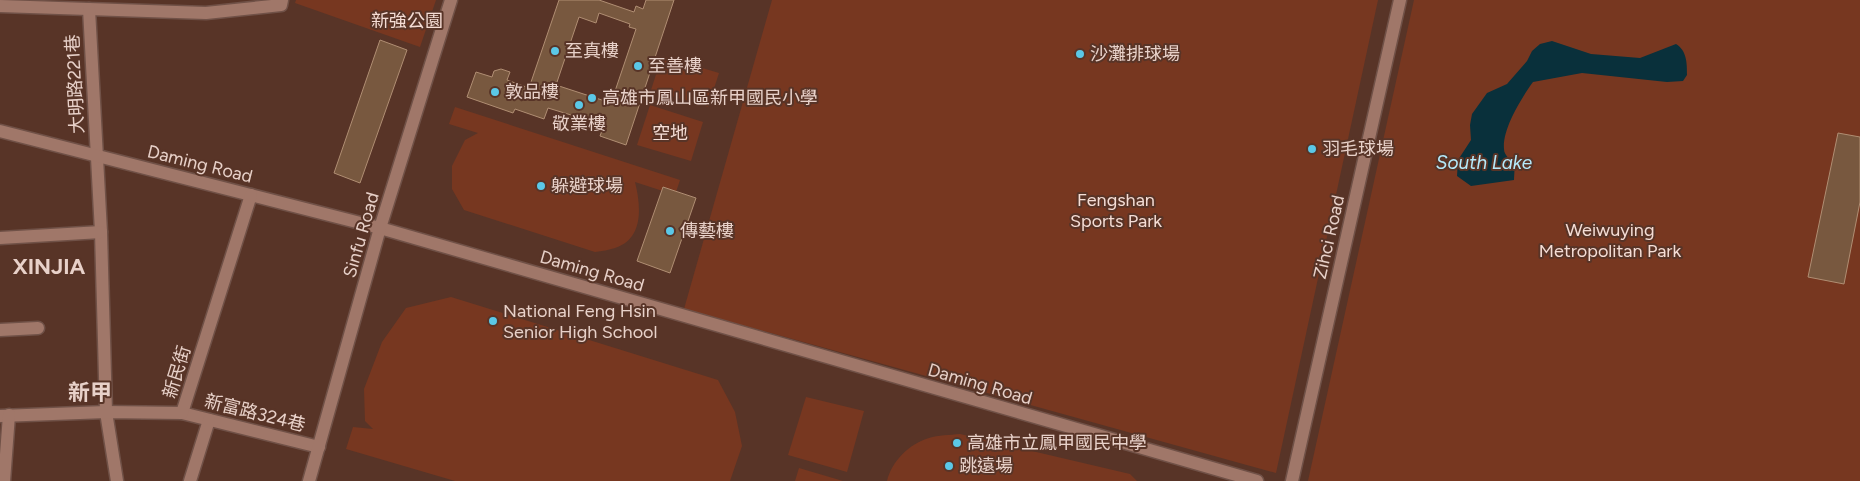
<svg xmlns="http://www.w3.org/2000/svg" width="1860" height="481" viewBox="0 0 1860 481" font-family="Figtree,'Noto Sans TC',sans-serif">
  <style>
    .green { fill: #773720 }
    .water { fill: #09303b }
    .building { fill: #78583f; stroke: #b08e73; fill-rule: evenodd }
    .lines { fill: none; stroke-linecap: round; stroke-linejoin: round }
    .street-casing { stroke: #705147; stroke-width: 15 }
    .street { stroke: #a07769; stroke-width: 12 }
    .poi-dot { fill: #5bc8e7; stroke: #583427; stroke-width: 2 }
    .labels { text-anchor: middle; stroke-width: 4; stroke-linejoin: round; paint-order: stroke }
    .park-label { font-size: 18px; fill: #f5ddd5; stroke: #583427 }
    .poi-label { font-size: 18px; fill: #e8d1c9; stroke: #583427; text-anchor: start }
    .street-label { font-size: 18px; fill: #e8d1c9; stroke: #583427 }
    .water-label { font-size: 19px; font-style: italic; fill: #b5eafb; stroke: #583427 }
    .district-label { font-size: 22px; font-weight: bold; fill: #e8d1c9; stroke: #583427 }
  </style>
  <rect width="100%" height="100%" fill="#583427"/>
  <g class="green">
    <path d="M 296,0 L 436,0 L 420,47 L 295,3 Z"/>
    <path d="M 772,0 L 1378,0 L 1276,473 L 684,309 Z"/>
    <path d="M 1414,0 L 1860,0 L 1860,481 L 1308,481 Z"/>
    <path d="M 662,56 L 719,73 L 708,107 L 651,90 Z"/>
    <path d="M 650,105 L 703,122 L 691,161 L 637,145 Z"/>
    <path d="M 455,107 L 680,180 L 675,195 L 635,182 C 641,206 644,239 615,248 C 609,250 602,251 595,252 L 464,210 L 452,189 L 452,166 L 465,140 L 478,133 L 449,124 Z"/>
    <path d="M 451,297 L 718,380 L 735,412 L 742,446 L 730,481 L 455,481 L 346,449 L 353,427 L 373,429 L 365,421 L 364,389 L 382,342 L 406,308 Z"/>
    <path d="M 806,397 L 864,411 L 847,472 L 788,455 Z"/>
    <path d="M 960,434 L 1130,474 L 1137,481 L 887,481 C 892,461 909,444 929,438 C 938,435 950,435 960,434 Z"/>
    <path d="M 799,468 L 843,481 L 795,481 Z"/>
  </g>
  <path class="water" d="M 1552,41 L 1591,54 L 1640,58 L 1676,44 C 1687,51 1687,63 1687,75 L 1683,81 L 1667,82 L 1582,73 L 1533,82 C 1522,97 1502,129 1504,149 C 1504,156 1511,159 1514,165 C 1515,169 1514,176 1514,180 L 1471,186 L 1457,176 L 1458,160 L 1471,140 L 1470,125 L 1472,114 L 1487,93 L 1507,84 L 1527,61 L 1532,51 L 1540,44 Z"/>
  <g class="building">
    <path d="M 559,0 L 599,0 L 634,12 L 636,6 L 643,9 L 646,0 L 674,0 L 626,145 L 600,136 L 604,125 L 548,108 L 544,119 L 515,109 L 513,113 L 467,97 L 476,72 L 492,77 L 494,71 L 501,69 L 510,72 L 507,80 L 529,88 ZM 599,13 L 630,24 L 629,27 L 636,29 L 611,103 L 556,85 L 579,17 L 596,23 Z"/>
    <path d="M 380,40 L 407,50 L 360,183 L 334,173 Z"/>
    <path d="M 1838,133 L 1860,137 L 1860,202 L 1844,284 L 1808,277 Z"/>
    <path d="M 663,187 L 696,198 L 670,273 L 637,261 Z"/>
  </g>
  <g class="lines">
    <defs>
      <g id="street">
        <path d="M 0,6 L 206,13 L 281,5 L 282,0"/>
        <path d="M 89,9 L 101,232 L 106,412 L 117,481"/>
        <path d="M 0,131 L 380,228 L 1257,481"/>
        <path d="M 0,238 L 101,232"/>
        <path d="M 0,330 L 38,328"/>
        <path d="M 182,413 L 319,447"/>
        <path d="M 0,416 L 106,412 L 182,413 L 251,195"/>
        <path d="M 4,481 L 9,415"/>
        <path d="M 190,481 L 209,420"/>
        <path d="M 309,481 L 380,228 L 451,0"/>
        <path d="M 1292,481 L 1400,0"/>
      </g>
    </defs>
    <use href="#street" class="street-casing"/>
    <use href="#street" class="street"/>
  </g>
  <g class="poi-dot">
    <circle cx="555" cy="51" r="5"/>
    <circle cx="1080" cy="54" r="5"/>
    <circle cx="638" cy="66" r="5"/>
    <circle cx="495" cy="92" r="5"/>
    <circle cx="592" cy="98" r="5"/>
    <circle cx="579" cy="105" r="5"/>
    <circle cx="1312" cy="149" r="5"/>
    <circle cx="541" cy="186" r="5"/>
    <circle cx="670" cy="231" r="5"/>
    <circle cx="493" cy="321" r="5"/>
    <circle cx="957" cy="443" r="5"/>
    <circle cx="949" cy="466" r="5"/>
  </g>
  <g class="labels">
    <g class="park-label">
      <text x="407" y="27">新強公園</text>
      <text x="670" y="139">空地</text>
      <text x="1116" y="206">Fengshan<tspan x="1116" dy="21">Sports Park</tspan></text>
      <text x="1610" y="236">Weiwuying<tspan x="1610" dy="21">Metropolitan Park</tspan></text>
    </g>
    <g class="poi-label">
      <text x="565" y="57">至真樓</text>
      <text x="1090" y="60">沙灘排球場</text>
      <text x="648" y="72">至善樓</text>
      <text x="505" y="98">敦品樓</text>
      <text x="602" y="104">高雄市鳳山區新甲國民小學</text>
      <text x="579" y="130" text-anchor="middle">敬業樓</text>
      <text x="1322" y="155">羽毛球場</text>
      <text x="551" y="192">躲避球場</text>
      <text x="680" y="237">傳藝樓</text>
      <text x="503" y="317">National Feng Hsin<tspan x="503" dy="21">Senior High School</tspan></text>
      <text x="967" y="449">高雄市立鳳甲國民中學</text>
      <text x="959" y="472">跳遠場</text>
    </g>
    <g class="street-label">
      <text transform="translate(75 84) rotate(-93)" y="6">大明路221巷</text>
      <text transform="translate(200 164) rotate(14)" y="6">Daming Road</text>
      <text transform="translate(361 235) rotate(-74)" y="6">Sinfu Road</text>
      <text transform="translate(1329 237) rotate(-77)" y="6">Zihci Road</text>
      <text transform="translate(592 271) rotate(16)" y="6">Daming Road</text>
      <text transform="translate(177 372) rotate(-73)" y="6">新民街</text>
      <text transform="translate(980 384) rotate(16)" y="6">Daming Road</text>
      <text transform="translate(255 413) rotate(14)" y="6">新富路324巷</text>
    </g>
    <g class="water-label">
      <text x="1484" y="169">South Lake</text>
    </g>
    <g class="district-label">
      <text x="49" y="274">XINJIA</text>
      <text x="90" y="400">新甲</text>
    </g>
  </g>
</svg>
